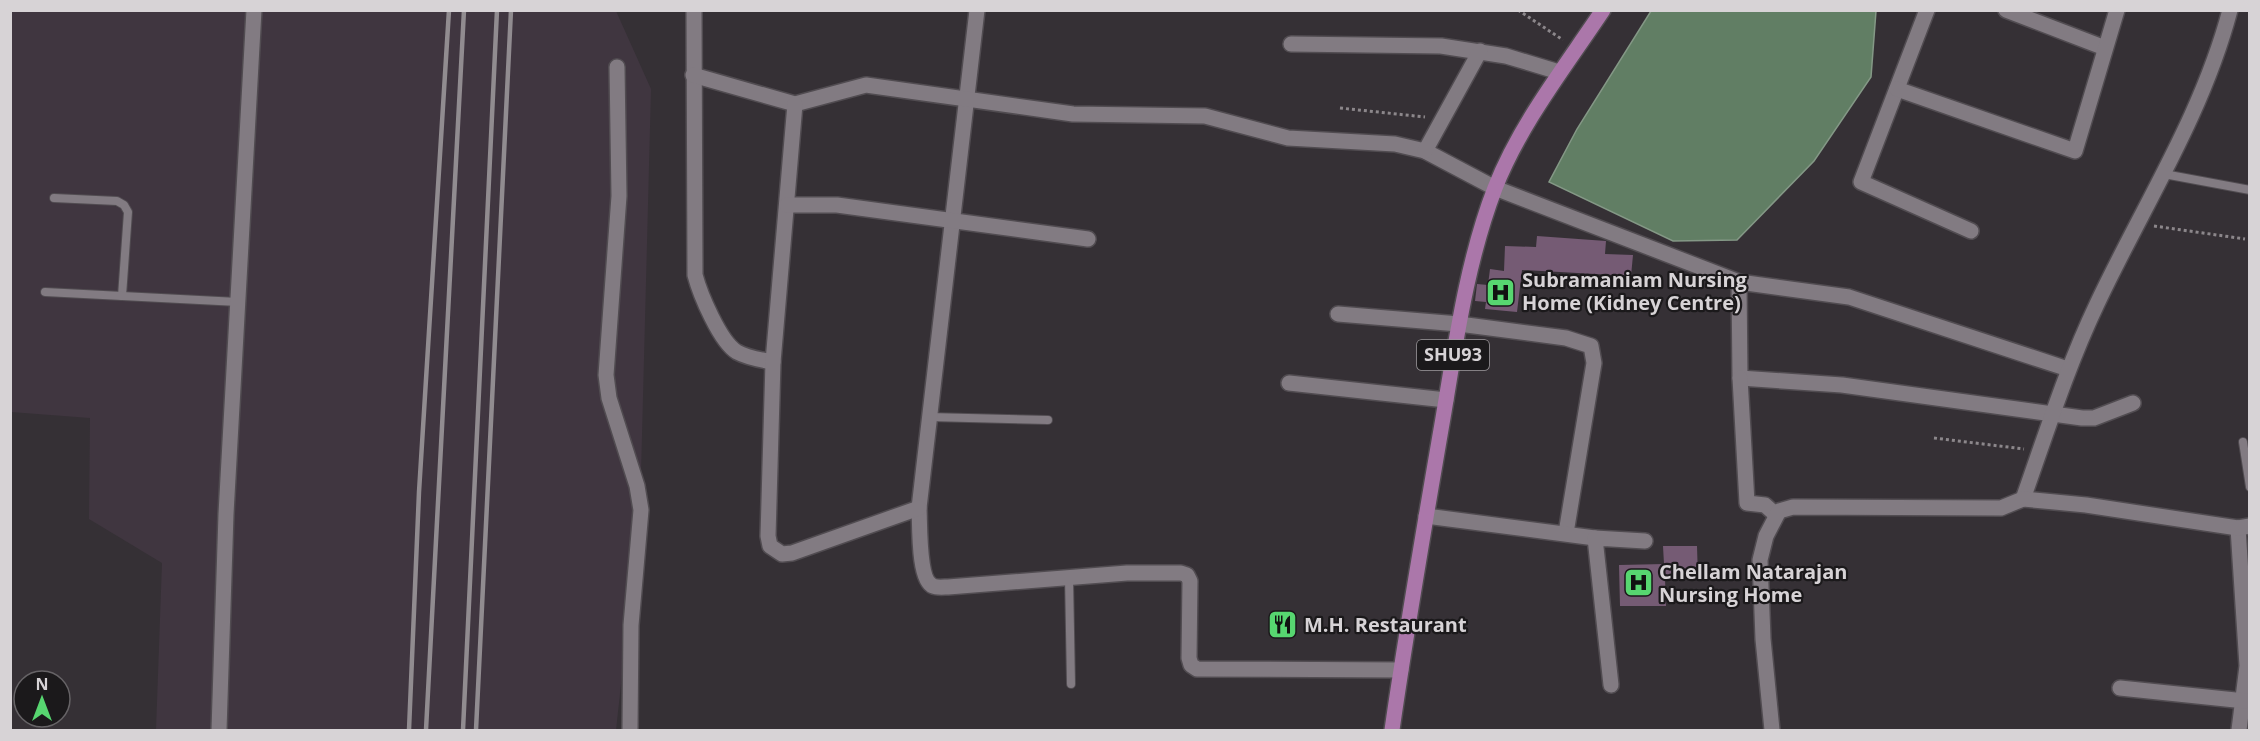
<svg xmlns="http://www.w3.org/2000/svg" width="2260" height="741" viewBox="0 0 2260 741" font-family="'Open Sans',sans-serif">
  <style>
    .built { fill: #403640 }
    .water { fill: #617e64; stroke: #849886; stroke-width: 1.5 }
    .building { fill: #755b74 }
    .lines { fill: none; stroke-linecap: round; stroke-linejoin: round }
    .service-casing { stroke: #514c51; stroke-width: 10 }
    .minor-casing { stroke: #514c51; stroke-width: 18 }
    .tertiary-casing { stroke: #514c51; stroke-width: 18 }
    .primary-casing { stroke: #514c51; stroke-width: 18 }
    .path { stroke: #8c878b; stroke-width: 3; stroke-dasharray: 3 3; stroke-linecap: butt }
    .service { stroke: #827b82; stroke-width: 8 }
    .minor { stroke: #827b82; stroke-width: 15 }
    .tertiary { stroke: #827b82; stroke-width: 15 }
    .primary { stroke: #ab77aa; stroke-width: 15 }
    .rail { stroke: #918c90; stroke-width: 4.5 }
    .labels { text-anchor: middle; stroke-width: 4.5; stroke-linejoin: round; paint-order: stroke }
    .shield { fill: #1b191b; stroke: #9f9b9e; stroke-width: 1.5 }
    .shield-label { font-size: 18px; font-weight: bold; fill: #d7d3d6 }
    .poi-label { font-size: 20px; font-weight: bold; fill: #d7d3d6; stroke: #1b191b; text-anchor: start }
  </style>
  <rect width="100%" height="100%" fill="#353035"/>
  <path class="built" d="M 10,11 L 616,11 L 651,89 L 640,512 L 616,730 L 156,730 L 162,563 L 89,519 L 90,418 L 11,412 Z"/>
  <path class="water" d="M 1651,11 L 1876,11 L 1871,77 L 1814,161 L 1737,240 L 1673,241 L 1549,182 L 1577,129 Z"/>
  <g class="building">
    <path d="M 1537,236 L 1606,241 L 1605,254 L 1633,255 L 1631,276 L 1522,270 L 1517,312 L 1485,309 L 1486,302 L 1475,301 L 1477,284 L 1488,285 L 1490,269 L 1504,271 L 1505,246 L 1536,247 Z"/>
    <path d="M 1663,546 L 1697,546 L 1698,579 L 1665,579 L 1666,606 L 1620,606 L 1619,565 L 1664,564 Z"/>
  </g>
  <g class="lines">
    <defs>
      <g id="service">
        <path d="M 2164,174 L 2250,190"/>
        <path d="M 54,198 L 117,201 L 124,205 L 128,212 L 122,296"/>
        <path d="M 45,292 L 238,302"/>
        <path d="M 929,417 L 1048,420"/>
        <path d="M 2243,442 L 2250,487"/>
        <path d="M 1069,578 L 1071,684"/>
      </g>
      <g id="minor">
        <path d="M 694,10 L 695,275 C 700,294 720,342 737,352 C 748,358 761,360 773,362"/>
        <path d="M 977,10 L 919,508 C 920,524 918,580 933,586 C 937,588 944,587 948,587 L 1127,573 L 1181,573 L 1187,575 L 1190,581 L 1189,658 L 1191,665 L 1197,669 L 1401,670"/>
        <path d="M 1927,10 L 1861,182 L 1971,231"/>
        <path d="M 2006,10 L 2105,48"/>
        <path d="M 1291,44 L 1441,46 L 1506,56 L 1559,72"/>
        <path d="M 617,67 L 619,196 L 606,375 L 609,398 L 637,486 L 641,510 L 631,625 L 630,730"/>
        <path d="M 693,75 L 795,104 L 866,85 L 1073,114 L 1205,116 L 1288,138 L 1395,144 L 1425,151 L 1495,188 L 1739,282"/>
        <path d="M 1897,89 L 2075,151 L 2117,10"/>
        <path d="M 795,104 L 773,362 L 768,536 L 770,546 L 782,554 L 792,553 L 919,508"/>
        <path d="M 1425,151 L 1480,51"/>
        <path d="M 787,205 L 837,205 L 1088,239"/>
        <path d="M 1338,314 L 1459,324 L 1566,338 L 1591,346 L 1594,363 L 1566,533"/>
        <path d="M 2068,369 L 1849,297 L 1739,282 L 1740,378 L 1842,385 L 2082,418 L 2094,418 L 2133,403"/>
        <path d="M 1740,378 L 1747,503 L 1765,505 L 1776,515"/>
        <path d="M 1289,383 L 1446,400"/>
        <path d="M 2023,499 C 2046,434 2067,367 2097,304 C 2143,206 2202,116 2230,10"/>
        <path d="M 1426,516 L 1595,538"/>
        <path d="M 2238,528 L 2247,666 L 2239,730"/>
        <path d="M 1611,685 L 1595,538 L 1645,541"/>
        <path d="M 2120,688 L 2245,701"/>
        <path d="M 219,730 L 226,514 L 254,10"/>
      </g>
      <path id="tertiary" d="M 1772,730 L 1763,639 L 1760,560 L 1766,536 L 1779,511 L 1793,507 L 2001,508 L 2023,499 L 2086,505 L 2238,528 L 2250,526"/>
      <path id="primary" d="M 1392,730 C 1407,626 1425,522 1443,418 C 1456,341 1467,261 1495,188 C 1520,124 1565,67 1603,10"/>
    </defs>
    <use href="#service" class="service-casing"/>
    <use href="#minor" class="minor-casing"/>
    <use href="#tertiary" class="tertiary-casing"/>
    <use href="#primary" class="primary-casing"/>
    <g class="path">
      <path d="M 1518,10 L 1563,40"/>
      <path d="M 1340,108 L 1425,117"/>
      <path d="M 2154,226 L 2245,239"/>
      <path d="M 1934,438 L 2024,449"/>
    </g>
    <use href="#service" class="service"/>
    <use href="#minor" class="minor"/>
    <use href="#tertiary" class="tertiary"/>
    <use href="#primary" class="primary"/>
    <g class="rail">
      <path d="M 409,730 L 419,492 L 449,10"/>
      <path d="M 426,730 L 464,10"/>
      <path d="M 463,730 L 497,10"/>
      <path d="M 476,730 L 511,10"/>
    </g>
  </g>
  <defs>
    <symbol id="hospital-square" viewBox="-11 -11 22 22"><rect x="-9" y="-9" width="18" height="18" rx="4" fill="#57d670" stroke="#1b191b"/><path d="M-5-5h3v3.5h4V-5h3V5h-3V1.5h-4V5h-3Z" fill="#111"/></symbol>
    <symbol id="restaurant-square" viewBox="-11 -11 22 22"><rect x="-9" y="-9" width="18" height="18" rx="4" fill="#57d670" stroke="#1b191b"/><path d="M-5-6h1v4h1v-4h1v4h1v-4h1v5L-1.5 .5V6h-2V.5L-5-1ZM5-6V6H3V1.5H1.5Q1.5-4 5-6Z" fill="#111"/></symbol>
  </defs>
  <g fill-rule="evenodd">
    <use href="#hospital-square" x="1484" y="276" width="33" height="33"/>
    <use href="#hospital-square" x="1622" y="566" width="33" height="33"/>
    <use href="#restaurant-square" x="1266" y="608" width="33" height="33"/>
  </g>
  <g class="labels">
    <rect class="shield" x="1417" y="340" width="72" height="30" rx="4.5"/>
    <g class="shield-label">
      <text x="1453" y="361">SHU93</text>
    </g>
    <g class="poi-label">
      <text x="1522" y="287">Subramaniam Nursing<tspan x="1522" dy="23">Home (Kidney Centre)</tspan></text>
      <text x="1659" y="579">Chellam Natarajan<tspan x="1659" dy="23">Nursing Home</tspan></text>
      <text x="1304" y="632">M.H. Restaurant</text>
    </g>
  </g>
  <rect width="2260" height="741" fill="none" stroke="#d7d3d6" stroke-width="24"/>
  <g transform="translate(42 699)"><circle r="28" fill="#1b191b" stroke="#666366" stroke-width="1.5"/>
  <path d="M0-4.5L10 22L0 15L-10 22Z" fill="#57d670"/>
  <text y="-9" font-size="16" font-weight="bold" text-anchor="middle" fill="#d7d3d6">N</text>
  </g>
</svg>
